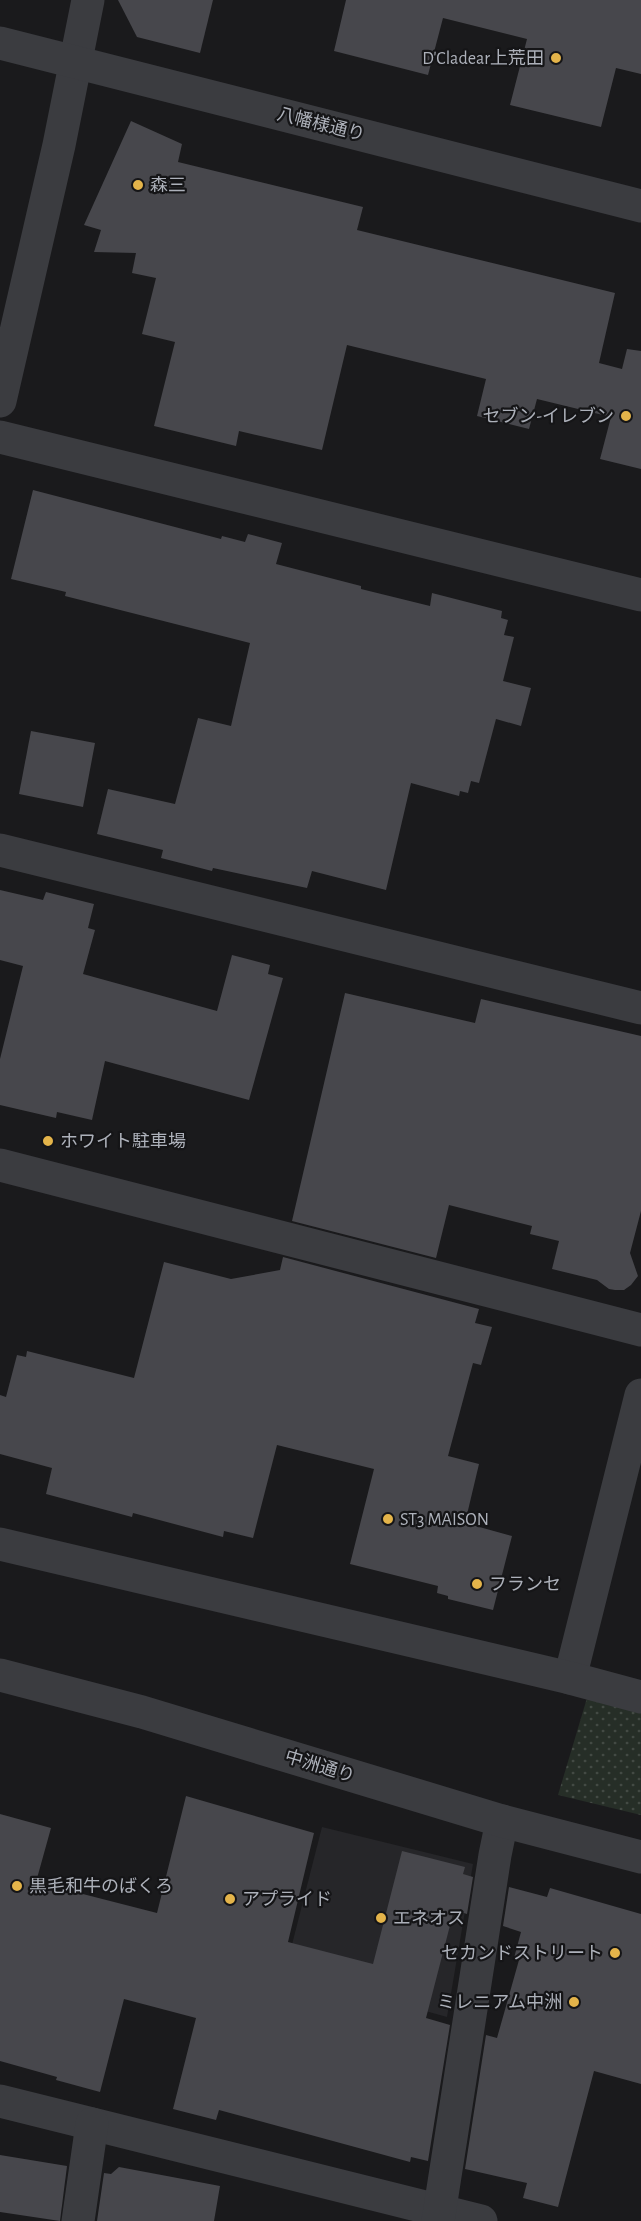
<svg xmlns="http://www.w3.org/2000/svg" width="641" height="2221" viewBox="0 0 641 2221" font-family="'Alegreya Sans','Noto Sans JP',sans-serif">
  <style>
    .built { fill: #262629 }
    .grass { fill: url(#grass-dots) }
    .building { fill: #47474c }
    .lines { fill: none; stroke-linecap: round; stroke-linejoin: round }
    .minor { stroke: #3b3c40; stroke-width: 33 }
    .tertiary { stroke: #3b3c40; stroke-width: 33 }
    .poi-dot { fill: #e4b44a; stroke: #151517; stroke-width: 2 }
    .labels { text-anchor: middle; stroke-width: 4.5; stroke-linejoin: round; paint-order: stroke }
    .poi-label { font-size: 18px; fill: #adb1ba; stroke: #151517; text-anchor: start }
    .street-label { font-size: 18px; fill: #adb1ba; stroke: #151517 }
  </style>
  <defs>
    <pattern id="grass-dots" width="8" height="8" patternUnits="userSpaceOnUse" patternTransform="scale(1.5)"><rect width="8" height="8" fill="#262e27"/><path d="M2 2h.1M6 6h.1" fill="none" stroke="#434a44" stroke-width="1.8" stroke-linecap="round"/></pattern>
  </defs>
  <rect width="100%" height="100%" fill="#1a1a1c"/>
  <path class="built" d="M 322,1827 L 473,1864 L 447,2017 L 285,1972 Z"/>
  <path class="grass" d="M 587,1698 L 641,1712 L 641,1815 L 558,1795 Z"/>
  <g class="building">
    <path d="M 118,0 L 213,0 L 200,53 L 137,37 Z"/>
    <path d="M 346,0 L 641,0 L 641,74 L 616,68 L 601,127 L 510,105 L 527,39 L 443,18 L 428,75 L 334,51 Z"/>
    <path d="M 131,121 L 182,144 L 178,162 L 363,207 L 357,230 L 615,293 L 599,363 L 622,369 L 627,349 L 641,351 L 641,469 L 600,459 L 611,417 L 537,399 L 529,429 L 477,416 L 486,379 L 347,345 L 322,450 L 239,431 L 236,446 L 154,426 L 175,342 L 142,334 L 156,278 L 132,273 L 136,253 L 94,252 L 101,230 L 84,225 Z"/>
    <path d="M 33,490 L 221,539 L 222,536 L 245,542 L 248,534 L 282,543 L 276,564 L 361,586 L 361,589 L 430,606 L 432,593 L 502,611 L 501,618 L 508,620 L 504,635 L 514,637 L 503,681 L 531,688 L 521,726 L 496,719 L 479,783 L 471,781 L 468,793 L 460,791 L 459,796 L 411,783 L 386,890 L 312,871 L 307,888 L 213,868 L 212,871 L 161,858 L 163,850 L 97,834 L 108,789 L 175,804 L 198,718 L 231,726 L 250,643 L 65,596 L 66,592 L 11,579 Z"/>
    <path d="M 31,731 L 95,743 L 83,807 L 19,794 Z"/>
    <path d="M 0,890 L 43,900 L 46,892 L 94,904 L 88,928 L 95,930 L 83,974 L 217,1011 L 232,955 L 270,965 L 268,974 L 283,978 L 249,1100 L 105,1061 L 92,1120 L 57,1112 L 56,1118 L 0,1105 L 0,1059 L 23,966 L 0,960 Z"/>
    <path d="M 345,993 L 475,1023 L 481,999 L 641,1036 L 641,1211 L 630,1253 L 638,1276 L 631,1285 L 624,1290 L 615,1290 L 609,1289 L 597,1280 L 552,1269 L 559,1241 L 530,1234 L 532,1226 L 449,1205 L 436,1258 L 292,1221 Z"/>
    <path d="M 283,1257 L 479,1309 L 475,1323 L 492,1327 L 481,1365 L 473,1363 L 448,1456 L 479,1464 L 465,1523 L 512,1536 L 493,1610 L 448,1599 L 448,1596 L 437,1593 L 438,1586 L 350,1564 L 374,1469 L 277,1445 L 253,1538 L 224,1531 L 223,1537 L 133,1513 L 132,1517 L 46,1494 L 52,1468 L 0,1454 L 0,1395 L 6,1397 L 17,1355 L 26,1357 L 27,1351 L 134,1378 L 164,1262 L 231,1279 L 280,1270 Z"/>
    <path d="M 186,1796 L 314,1833 L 288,1942 L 373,1964 L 402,1851 L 465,1867 L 463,1874 L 473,1877 L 467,1914 L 454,1910 L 426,2018 L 450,2025 L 428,2161 L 411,2157 L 410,2162 L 219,2110 L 216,2120 L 173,2109 L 196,2018 L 124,1999 L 100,2092 L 56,2080 L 57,2077 L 0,2061 L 0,1814 L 51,1828 L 36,1882 L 157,1913 Z"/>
    <path d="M 509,1887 L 547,1897 L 550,1888 L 641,1914 L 641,2084 L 594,2071 L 558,2207 L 523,2198 L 527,2183 L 465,2169 L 486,2035 L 497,2038 L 519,1960 L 514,1958 L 521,1932 L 503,1926 Z"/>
    <path d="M 0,2155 L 67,2166 L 60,2221 L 0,2212 Z"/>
    <path d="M 119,2167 L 220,2186 L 214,2221 L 97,2221 L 104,2173 L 111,2174 Z"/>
  </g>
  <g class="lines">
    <g class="minor">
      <path d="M 0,401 L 59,145 L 88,0"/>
      <path d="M 0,437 L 641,595"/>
      <path d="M 0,850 L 641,1008"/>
      <path d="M 0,1165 L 641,1330"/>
      <path d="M 570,1678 L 641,1395"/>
      <path d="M 0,2101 L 481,2221"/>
      <path d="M 78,2221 L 92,2124"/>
      <path d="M 438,2221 L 495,1855 L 502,1821"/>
    </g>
    <g class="tertiary">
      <path d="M 0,43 L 641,206"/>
      <path d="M 0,1544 L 570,1678 L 641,1697"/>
      <path d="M 0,1675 L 142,1712 L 502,1821 L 641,1857"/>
    </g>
  </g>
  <g class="poi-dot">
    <circle cx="556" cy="58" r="6"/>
    <circle cx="138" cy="185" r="6"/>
    <circle cx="626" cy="416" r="6"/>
    <circle cx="48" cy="1141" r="6"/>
    <circle cx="388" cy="1519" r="6"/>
    <circle cx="477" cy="1584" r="6"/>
    <circle cx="17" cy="1886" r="6"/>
    <circle cx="230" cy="1899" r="6"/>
    <circle cx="381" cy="1918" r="6"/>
    <circle cx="615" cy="1953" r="6"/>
    <circle cx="574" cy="2002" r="6"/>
  </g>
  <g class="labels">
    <g class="poi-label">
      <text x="544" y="64" text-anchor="end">D'Cladear上荒田</text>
      <text x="150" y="191">森三</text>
      <text x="614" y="422" text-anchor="end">セブン-イレブン</text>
      <text x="60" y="1147">ホワイト駐車場</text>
      <text x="400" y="1525">ST3 MAISON</text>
      <text x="489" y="1590">フランセ</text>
      <text x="29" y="1892">黒毛和牛のばくろ</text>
      <text x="242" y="1905">アプライド</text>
      <text x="393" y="1924">エネオス</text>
      <text x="603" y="1959" text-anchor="end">セカンドストリート</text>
      <text x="562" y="2008" text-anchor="end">ミレニアム中洲</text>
    </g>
    <g class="street-label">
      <text transform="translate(321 124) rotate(14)" y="6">八幡様通り</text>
      <text transform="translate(320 1766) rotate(17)" y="6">中洲通り</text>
    </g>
  </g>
</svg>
